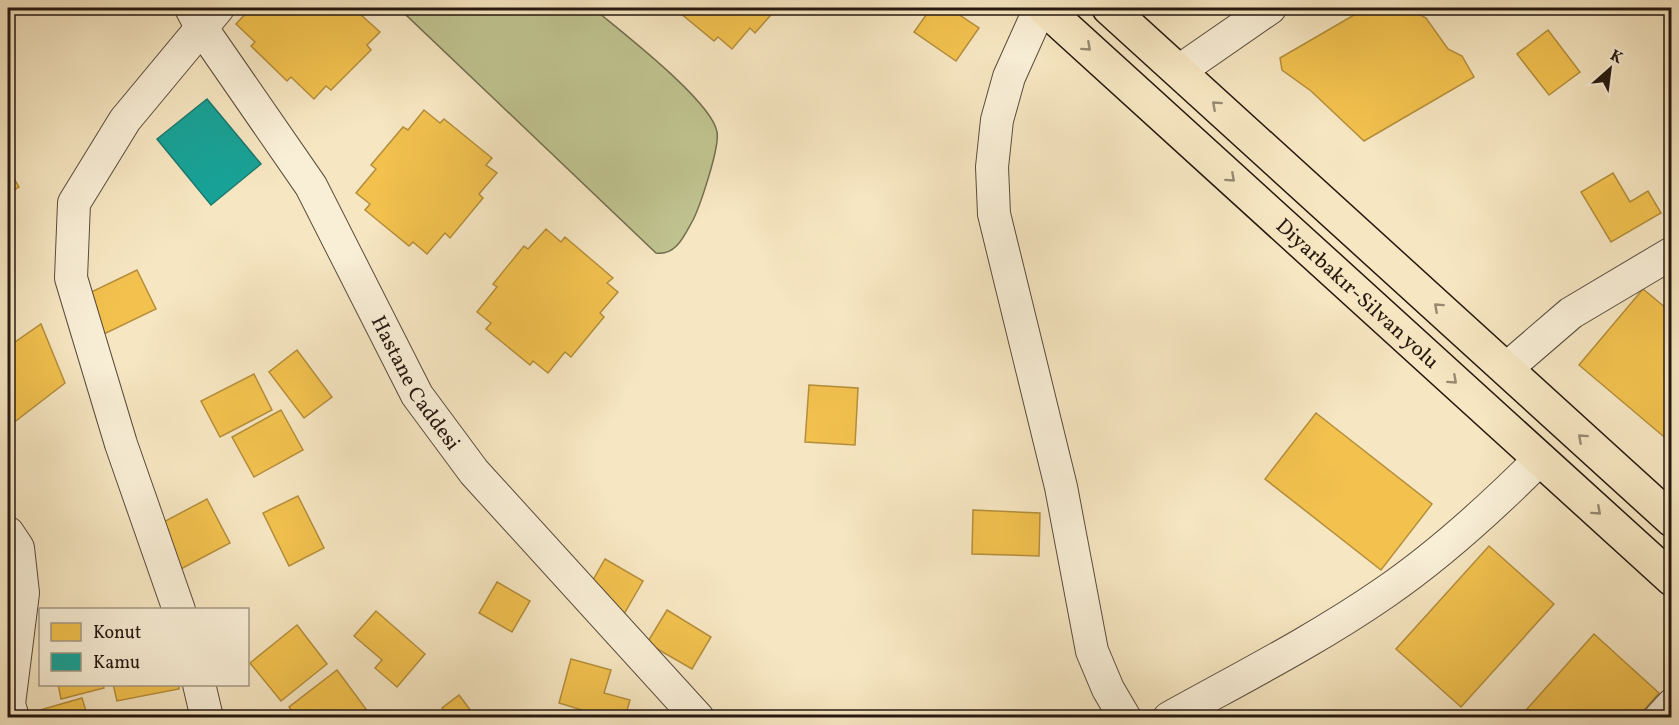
<svg xmlns="http://www.w3.org/2000/svg" width="1679" height="725" viewBox="0 0 1679 725" font-family="Vollkorn,serif">
  <style>
    .green { fill: #c0c490; stroke: #726e50; stroke-width: 1.5 }
    .homes { fill: #f2c14e; stroke: #b48e3b; stroke-width: 1.5 }
    .public { fill: #17a398; stroke: #1b796f; stroke-width: 1.5 }
    .lines { fill: none; stroke-linecap: round; stroke-linejoin: round }
    .minor-casing { stroke: #594c3c; stroke-width: 34 }
    .highway-casing { stroke: #251810; stroke-width: 36 }
    .minor { stroke: #f9efd7; stroke-width: 32 }
    .highway { stroke: #f6e6c1; stroke-width: 33 }
    .oneway { stroke: #988971 }
    .labels { text-anchor: middle; stroke-width: 6; stroke-linejoin: round; paint-order: stroke }
    .street-label { font-size: 21px; fill: #251810; stroke: #f9efd7 }
  </style>
  <rect width="100%" height="100%" fill="#f6e6c1"/>
  <filter id="stains"><feTurbulence type="fractalNoise" baseFrequency=".00333" numOctaves="4"/><feColorMatrix values="0 0 0 0 .2 0 0 0 0 .09 0 0 0 0 .02 0 0 0 .5 -.17"/></filter>
  <radialGradient id="worn" r=".72"><stop offset=".6" stop-color="#630" stop-opacity="0"/><stop offset="1" stop-color="#630" stop-opacity=".3"/></radialGradient>
  <path class="green" d="M 403,8 L 593,8 C 620,31 712,101 717,132 C 720,147 700,206 693,220 C 684,236 676,256 656,253 L 404,13 Z"/>
  <g class="homes">
    <path d="M 248,8 L 365,8 L 360,14 L 380,32 L 367,45 L 371,50 L 331,90 L 326,86 L 314,99 L 291,77 L 287,81 L 251,46 L 255,42 L 236,24 L 250,9 Z"/>
    <path d="M 674,8 L 777,8 L 755,33 L 750,28 L 732,49 L 718,37 L 714,41 Z"/>
    <path d="M 931,8 L 949,8 L 979,28 L 956,61 L 914,32 Z"/>
    <path d="M 1366,8 L 1408,8 L 1426,18 L 1448,49 L 1462,56 L 1474,77 L 1364,141 L 1311,91 L 1282,70 L 1280,58 Z"/>
    <path d="M 1548,30 L 1580,72 L 1549,95 L 1517,54 Z"/>
    <path d="M 424,110 L 440,123 L 444,119 L 492,158 L 486,165 L 497,173 L 479,194 L 483,198 L 450,238 L 445,233 L 427,254 L 413,242 L 409,246 L 365,210 L 370,204 L 356,193 L 376,169 L 371,165 L 403,127 L 408,130 Z"/>
    <path d="M 8,168 L 19,187 L 8,194 Z"/>
    <path d="M 1613,173 L 1630,202 L 1648,191 L 1661,213 L 1611,242 L 1581,192 Z"/>
    <path d="M 546,229 L 561,242 L 565,237 L 613,278 L 607,283 L 618,292 L 600,313 L 604,317 L 571,357 L 565,352 L 548,373 L 533,361 L 530,365 L 486,329 L 491,323 L 477,312 L 497,287 L 493,284 L 524,246 L 528,249 Z"/>
    <path d="M 137,270 L 156,309 L 104,334 L 85,295 Z"/>
    <path d="M 1643,289 L 1672,313 L 1672,437 L 1669,441 L 1579,365 Z"/>
    <path d="M 41,324 L 65,383 L 8,427 L 8,347 Z"/>
    <path d="M 297,350 L 332,397 L 304,418 L 269,372 Z"/>
    <path d="M 254,374 L 272,410 L 220,437 L 201,401 Z"/>
    <path d="M 809,385 L 858,388 L 855,445 L 805,442 Z"/>
    <path d="M 281,410 L 303,450 L 254,477 L 232,437 Z"/>
    <path d="M 1316,413 L 1432,504 L 1381,570 L 1265,479 Z"/>
    <path d="M 298,496 L 324,548 L 289,566 L 263,513 Z"/>
    <path d="M 207,499 L 230,543 L 179,570 L 156,526 Z"/>
    <path d="M 973,510 L 1040,513 L 1039,556 L 972,554 Z"/>
    <path d="M 1489,546 L 1554,604 L 1461,707 L 1396,649 Z"/>
    <path d="M 605,559 L 643,581 L 624,614 L 586,592 Z"/>
    <path d="M 497,582 L 530,601 L 512,632 L 479,613 Z"/>
    <path d="M 667,610 L 711,637 L 692,669 L 647,643 Z"/>
    <path d="M 376,611 L 425,654 L 397,687 L 375,668 L 382,660 L 354,636 Z"/>
    <path d="M 297,625 L 327,664 L 281,701 L 250,663 Z"/>
    <path d="M 1594,634 L 1659,693 L 1637,718 L 1519,718 Z"/>
    <path d="M 571,659 L 611,670 L 604,693 L 630,700 L 625,718 L 580,718 L 582,710 L 559,703 Z"/>
    <path d="M 337,670 L 366,709 L 355,718 L 297,718 L 289,707 Z"/>
    <path d="M 58,684 L 103,684 L 104,688 L 61,699 Z"/>
    <path d="M 113,684 L 179,684 L 179,689 L 117,701 Z"/>
    <path d="M 459,695 L 474,715 L 480,711 L 486,718 L 449,718 L 442,708 Z"/>
    <path d="M 82,698 L 88,718 L 19,718 L 19,716 Z"/>
  </g>
  <path class="public" d="M 207,99 L 261,164 L 211,205 L 157,139 Z"/>
  <g class="lines">
    <defs>
      <g id="minor">
        <path id="s1" d="M 191,8 L 201,27 L 311,186 L 417,395 L 474,472 L 698,718"/>
        <path d="M 1040,8 L 1009,77 L 997,120 L 992,167 L 994,214 L 1061,487 L 1092,651 L 1108,689 L 1125,718"/>
        <path d="M 1179,71 L 1270,8"/>
        <path d="M 1506,369 L 1571,313 L 1672,253"/>
        <path d="M 8,533 L 18,548 L 23,593 L 9,704 L 13,718"/>
        <path d="M 179,610 L 121,444 L 71,278 L 74,203 L 125,120 L 218,8"/>
        <path d="M 199,684 L 207,718"/>
        <path d="M 1169,718 C 1241,678 1316,640 1384,593 C 1441,554 1491,508 1540,459"/>
        <path d="M 1660,718 L 1672,705"/>
      </g>
      <g id="highway">
        <path id="s2" d="M 1044,8 L 1672,579"/>
        <path d="M 1109,8 L 1672,520"/>
      </g>
    </defs>
    <use href="#minor" class="minor-casing"/>
    <use href="#highway" class="highway-casing"/>
    <use href="#minor" class="minor"/>
    <use href="#highway" class="highway"/>
  </g>
  <defs><path id="oneway-chevron" d="M-2-3.5L2.5 0L-2 3.5" fill="none" stroke-width="1.6" stroke-linecap="round" stroke-linejoin="round" transform="scale(1.5)"/></defs>
  <g class="oneway">
    <use href="#oneway-chevron" transform="translate(1087 47) rotate(42)"/>
    <use href="#oneway-chevron" transform="translate(1216 105) rotate(-138)"/>
    <use href="#oneway-chevron" transform="translate(1231 178) rotate(42)"/>
    <use href="#oneway-chevron" transform="translate(1438 307) rotate(-138)"/>
    <use href="#oneway-chevron" transform="translate(1453 380) rotate(42)"/>
    <use href="#oneway-chevron" transform="translate(1582 438) rotate(-138)"/>
    <use href="#oneway-chevron" transform="translate(1597 511) rotate(42)"/>
  </g>
  <g class="labels">
    <g class="street-label">
      <text dy="7" stroke="none"><textPath href="#s2" startOffset="424">Diyarbakır-Silvan yolu</textPath></text>
      <text dy="7" stroke="none"><textPath href="#s1" startOffset="438">Hastane Caddesi</textPath></text>
    </g>
  </g>
  <rect width="1679" height="725" fill="none" stroke="#f6e6c1" stroke-width="30"/>
  <rect x="9" y="9" width="1661" height="707" fill="none" stroke="#251810" stroke-width="3"/>
  <rect x="15" y="15" width="1649" height="695" fill="none" stroke="#251810" stroke-width="1.5"/>
  <rect x="39" y="608" width="210" height="78" fill="#f9efd7" stroke="#a49987" stroke-width="1.5"/>
  <rect x="51" y="623" width="30" height="18" fill="#f2c14e" stroke="#a49987" stroke-width="1.5"/>
  <text x="93" y="638" font-size="18" fill="#251810">Konut</text>
  <rect x="51" y="653" width="30" height="18" fill="#17a398" stroke="#a49987" stroke-width="1.5"/>
  <text x="93" y="668" font-size="18" fill="#251810">Kamu</text>
  <g transform="translate(1610 69) rotate(28)" stroke="#f9efd7" stroke-width="4.5" paint-order="stroke">
  <path d="M0-4.5L10 22L0 15L-10 22Z" fill="#251810"/>
  <text y="-9" font-size="16" font-weight="bold" text-anchor="middle" fill="#251810">K</text>
  </g>
  <rect width="100%" height="100%" filter="url(#stains)"/>
  <rect width="100%" height="100%" fill="url(#worn)"/>
</svg>
